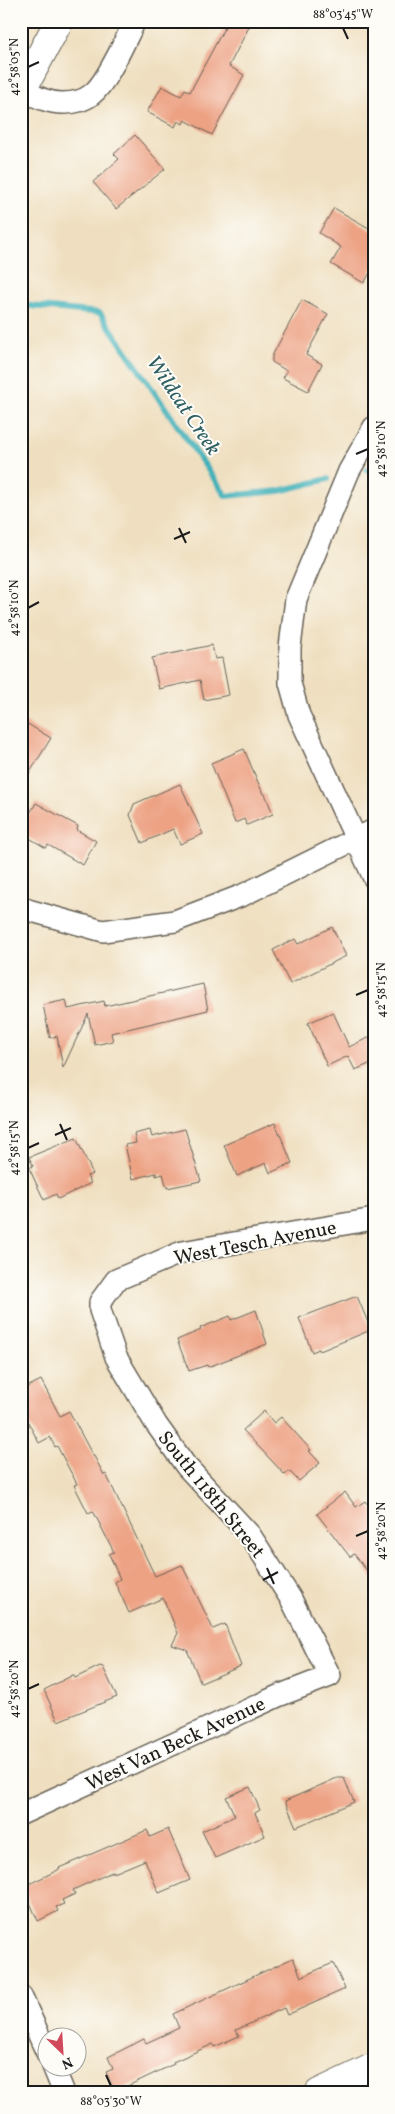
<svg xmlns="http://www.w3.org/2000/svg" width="395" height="2114" viewBox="0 0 395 2114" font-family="Vollkorn,serif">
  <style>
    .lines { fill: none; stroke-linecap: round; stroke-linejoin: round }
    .stream { stroke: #41b1b9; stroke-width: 6 }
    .building { fill: #eda284 }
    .minor-casing { stroke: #666055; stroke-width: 24 }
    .tertiary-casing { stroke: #666055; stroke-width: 30 }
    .secondary-casing { stroke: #666055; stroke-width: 30 }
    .minor { stroke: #fff; stroke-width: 21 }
    .tertiary { stroke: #fff; stroke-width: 28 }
    .secondary { stroke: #fff; stroke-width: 28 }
    .ticks { fill: none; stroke: #1c1c1c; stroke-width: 2 }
    .labels { text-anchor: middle; stroke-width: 4; stroke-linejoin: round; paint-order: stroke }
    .street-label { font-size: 20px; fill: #1c1c1c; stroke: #fdfcf7 }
    .water-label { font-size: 21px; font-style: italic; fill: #2d5f63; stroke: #fdfcf7 }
    .neatline { fill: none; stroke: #1c1c1c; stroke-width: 2 }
    .ticks-label { font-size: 12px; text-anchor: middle; fill: #1c1c1c }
  </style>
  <rect width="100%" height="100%" fill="#fdfcf7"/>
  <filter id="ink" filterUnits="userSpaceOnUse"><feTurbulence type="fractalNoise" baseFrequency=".02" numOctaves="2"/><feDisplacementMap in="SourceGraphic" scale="10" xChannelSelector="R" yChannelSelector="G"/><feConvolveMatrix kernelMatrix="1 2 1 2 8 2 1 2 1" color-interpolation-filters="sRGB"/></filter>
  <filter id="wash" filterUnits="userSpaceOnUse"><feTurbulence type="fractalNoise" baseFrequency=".0096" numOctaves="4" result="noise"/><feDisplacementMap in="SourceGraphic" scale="20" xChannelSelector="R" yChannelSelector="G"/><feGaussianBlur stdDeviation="1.12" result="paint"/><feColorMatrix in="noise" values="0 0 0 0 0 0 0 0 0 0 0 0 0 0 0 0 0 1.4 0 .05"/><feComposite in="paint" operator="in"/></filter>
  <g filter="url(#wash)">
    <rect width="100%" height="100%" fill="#efdfc0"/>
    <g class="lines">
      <g class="stream">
        <path d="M 21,305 L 100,313 L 226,496 L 279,491 L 328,479"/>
        <path d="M 367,470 L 374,468"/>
      </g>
    </g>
    <g id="blocks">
      <g class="building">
        <path d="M 228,21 L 252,21 L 229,66 L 244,75 L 212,135 L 185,120 L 183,124 L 178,121 L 175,127 L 147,112 L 162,86 L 181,96 L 185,89 L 190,92 Z"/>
        <path d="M 135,135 L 165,169 L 116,209 L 93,182 L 119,159 L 114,154 Z"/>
        <path d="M 334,208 L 374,231 L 374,266 L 364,283 L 331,264 L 341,247 L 319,233 Z"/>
        <path d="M 302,300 L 328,314 L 306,355 L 322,364 L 308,391 L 283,378 L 287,371 L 272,362 L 272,356 Z"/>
        <path d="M 212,645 L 215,659 L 222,658 L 229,695 L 204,700 L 200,680 L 159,689 L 152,658 Z"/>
        <path d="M 21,720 L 51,738 L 21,787 Z"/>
        <path d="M 244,749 L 263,794 L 265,794 L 273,814 L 247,825 L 244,819 L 235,823 L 211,763 Z"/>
        <path d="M 180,784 L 203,834 L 180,844 L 173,829 L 142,843 L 130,815 L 134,804 Z"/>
        <path d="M 36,803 L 78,826 L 77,830 L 96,841 L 83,865 L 48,845 L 46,848 L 21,833 L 21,828 Z"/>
        <path d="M 332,927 L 346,956 L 290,984 L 273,950 L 295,939 L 298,944 Z"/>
        <path d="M 203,984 L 208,1010 L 111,1033 L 113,1041 L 95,1045 L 88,1014 L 63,1068 L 57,1036 L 50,1038 L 43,1005 L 66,1000 L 68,1009 L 104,1001 L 105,1006 Z"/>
        <path d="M 333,1012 L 349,1047 L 374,1035 L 374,1062 L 355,1070 L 348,1056 L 327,1066 L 308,1023 Z"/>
        <path d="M 275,1123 L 292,1163 L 270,1173 L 266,1163 L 237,1176 L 224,1145 Z"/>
        <path d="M 185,1129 L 201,1181 L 167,1188 L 163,1174 L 156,1176 L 156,1173 L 133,1179 L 125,1145 L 136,1143 L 134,1134 L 150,1130 L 152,1137 Z"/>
        <path d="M 76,1138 L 93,1174 L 87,1176 L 91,1183 L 58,1199 L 56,1194 L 44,1200 L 29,1168 L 33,1166 L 29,1157 Z"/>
        <path d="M 357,1296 L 371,1330 L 320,1351 L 319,1349 L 312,1352 L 299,1318 Z"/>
        <path d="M 256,1310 L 267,1344 L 208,1367 L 207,1365 L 189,1371 L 177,1340 L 201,1330 L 200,1328 L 230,1316 L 231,1320 Z"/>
        <path d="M 41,1380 L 60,1416 L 69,1411 L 93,1456 L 94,1456 L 104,1475 L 106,1474 L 155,1576 L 182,1565 L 213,1629 L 225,1624 L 241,1666 L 201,1683 L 187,1650 L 172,1645 L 178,1633 L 163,1598 L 129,1613 L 115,1582 L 120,1579 L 109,1554 L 114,1552 L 93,1511 L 88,1513 L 74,1485 L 77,1484 L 57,1446 L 55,1447 L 50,1437 L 39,1443 L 21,1409 L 21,1390 Z"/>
        <path d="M 264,1411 L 274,1423 L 281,1417 L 311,1450 L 309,1451 L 320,1463 L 299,1481 L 289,1471 L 285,1475 L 243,1430 Z"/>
        <path d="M 345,1492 L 356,1507 L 365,1501 L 374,1512 L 374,1580 L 354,1554 L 350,1557 L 317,1514 Z"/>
        <path d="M 100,1666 L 103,1667 L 117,1697 L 58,1721 L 44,1690 L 73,1675 L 75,1678 Z"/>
        <path d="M 337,1778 L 344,1778 L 354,1802 L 296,1827 L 285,1801 Z"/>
        <path d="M 250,1787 L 260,1810 L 255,1813 L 265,1836 L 215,1858 L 202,1831 L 235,1816 L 226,1797 Z"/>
        <path d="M 168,1829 L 190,1880 L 159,1893 L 145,1860 L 114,1873 L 114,1871 L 73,1890 L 75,1894 L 62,1900 L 64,1904 L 56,1907 L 58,1911 L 38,1921 L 23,1887 L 60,1869 L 59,1868 L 147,1830 L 150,1837 Z"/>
        <path d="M 293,1958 L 301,1977 L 333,1963 L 345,1989 L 287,2015 L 284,2008 L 236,2030 L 239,2036 L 214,2047 L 213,2044 L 173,2062 L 174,2064 L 115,2092 L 106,2072 L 113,2069 L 108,2057 L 144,2039 L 146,2043 L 179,2028 L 173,2014 Z"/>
      </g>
    </g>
  </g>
  <g filter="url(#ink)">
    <use href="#blocks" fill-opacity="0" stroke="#666055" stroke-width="1"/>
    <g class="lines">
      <defs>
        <g id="minor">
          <path d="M 22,90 C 35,96 48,103 62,103 C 72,103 84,101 92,94 C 107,83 125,40 135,21"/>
          <path d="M 374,427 L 349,471 L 296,599 L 290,647 L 290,683 L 299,715 L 374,878"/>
          <path d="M 21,907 L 28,910 L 103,931 L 175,921 L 243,895 L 374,830"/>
          <path d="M 21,1814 L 278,1696 L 330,1676 L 291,1599 L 250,1535 L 186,1466 L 156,1424 L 116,1357 L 100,1310 L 100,1302 L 116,1280 L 182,1252 L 374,1219"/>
          <path d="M 21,1996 L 48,2055"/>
          <path d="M 53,2066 L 64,2093"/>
        </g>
        <path id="tertiary" d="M 319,2093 L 374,2067"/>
        <path id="secondary" d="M 21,92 L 59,21"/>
      </defs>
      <use href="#minor" class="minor-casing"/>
      <use href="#tertiary" class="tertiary-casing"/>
      <use href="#secondary" class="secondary-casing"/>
      <use href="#minor" class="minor"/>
      <use href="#tertiary" class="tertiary"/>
      <use href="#secondary" class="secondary"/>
    </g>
  </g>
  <path class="ticks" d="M 343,28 L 348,39M 28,67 L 39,62M 356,454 L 368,449M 179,528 L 186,543M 174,539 L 190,532M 28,608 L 39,602M 356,995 L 368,990M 60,1124 L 67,1140M 55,1135 L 71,1128M 28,1148 L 39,1143M 356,1536 L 368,1531M 267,1568 L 274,1584M 263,1580 L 278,1572M 28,1689 L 39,1684M 106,2075 L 111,2086"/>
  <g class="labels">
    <g class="street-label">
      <text transform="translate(255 1242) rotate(-11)" y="7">West Tesch Avenue</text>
      <text transform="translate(212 1494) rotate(51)" y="7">South 118th Street</text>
      <text transform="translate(175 1743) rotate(-25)" y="7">West Van Beck Avenue</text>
    </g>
    <g class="water-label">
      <text transform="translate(184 405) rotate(56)" y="7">Wildcat Creek</text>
    </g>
  </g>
  <rect width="395" height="2114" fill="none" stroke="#fdfcf7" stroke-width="55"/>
  <g transform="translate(62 2052) rotate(155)"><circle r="24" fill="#fdfcf7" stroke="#a3a29f"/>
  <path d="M0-4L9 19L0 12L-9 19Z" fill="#d1495b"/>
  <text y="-8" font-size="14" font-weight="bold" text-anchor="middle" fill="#1c1c1c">N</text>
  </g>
  <rect x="28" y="28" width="340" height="2058" class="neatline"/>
  <g class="ticks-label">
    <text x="343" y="18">88°03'45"W</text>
    <text transform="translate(14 67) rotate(-90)" y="4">42°58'05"N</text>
    <text transform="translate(381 449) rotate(-90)" y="4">42°58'10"N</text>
    <text transform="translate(14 608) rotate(-90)" y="4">42°58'10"N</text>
    <text transform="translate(381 990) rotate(-90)" y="4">42°58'15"N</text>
    <text transform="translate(14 1148) rotate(-90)" y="4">42°58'15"N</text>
    <text transform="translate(381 1531) rotate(-90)" y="4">42°58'20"N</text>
    <text transform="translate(14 1689) rotate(-90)" y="4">42°58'20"N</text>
    <text x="111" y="2105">88°03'30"W</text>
  </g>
</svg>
